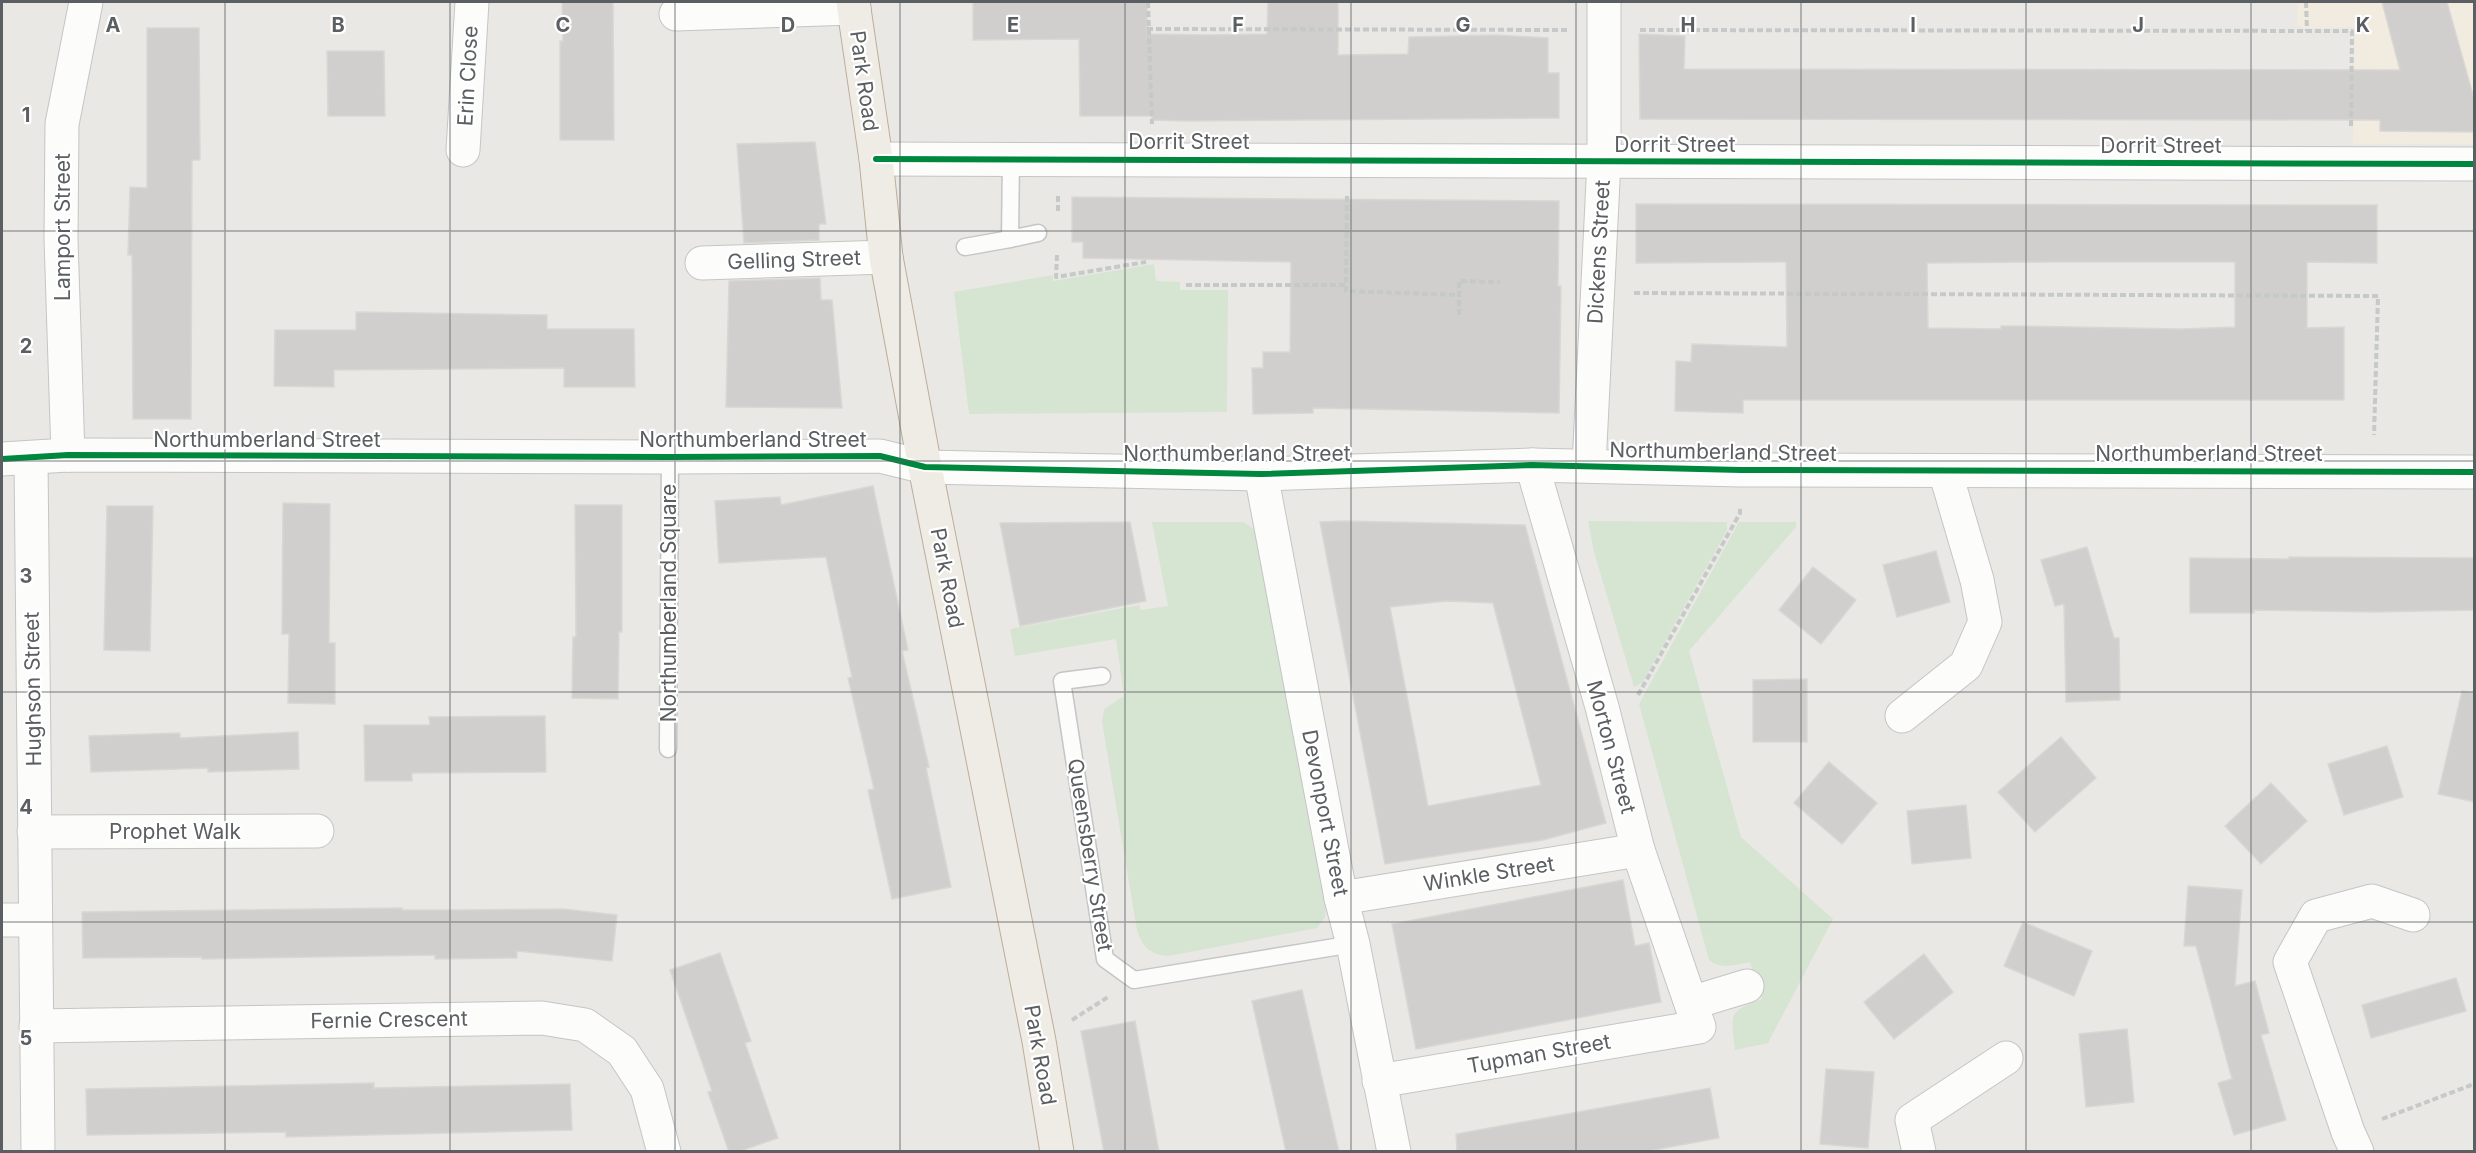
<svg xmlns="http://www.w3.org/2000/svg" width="2476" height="1153" viewBox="0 0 2476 1153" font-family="Inter,sans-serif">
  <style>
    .commercial { fill: #f2ece0 }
    .green { fill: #d6e4d2 }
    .building { fill: #d1cfce; stroke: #d9d7d4; stroke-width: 1.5; fill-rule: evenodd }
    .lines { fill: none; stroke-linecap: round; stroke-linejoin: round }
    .service-casing { stroke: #c4c5c5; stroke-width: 19 }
    .minor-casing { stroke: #c4c5c5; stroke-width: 35 }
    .trunk-casing { stroke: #bcad97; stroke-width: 35 }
    .path { stroke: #c5c9c7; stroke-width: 4; stroke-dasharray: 6 3; stroke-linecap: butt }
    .service { stroke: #fcfcfb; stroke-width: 16 }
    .minor { stroke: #fcfcfb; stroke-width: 33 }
    .trunk { stroke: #efece5; stroke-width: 33 }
    .cycleway-casing { stroke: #fff; stroke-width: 10 }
    .cycleway { stroke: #00873e; stroke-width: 6 }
    .grid { fill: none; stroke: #5b5f62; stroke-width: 1.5; stroke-opacity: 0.55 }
    .labels { text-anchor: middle; stroke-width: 4.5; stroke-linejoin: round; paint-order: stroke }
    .street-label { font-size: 21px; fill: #5b5f62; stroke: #fff }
    .grid-label { font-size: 20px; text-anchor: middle; font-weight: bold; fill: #5b5f62; stroke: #fff; stroke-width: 4.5; stroke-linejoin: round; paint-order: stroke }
  </style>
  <rect width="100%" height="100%" fill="#eae8e5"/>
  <path class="commercial" d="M 2298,2 L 2474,2 L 2474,144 L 2353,144 L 2355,27 L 2303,28 L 2297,25 Z"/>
  <g class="green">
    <path d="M 1154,264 L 1156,281 L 1180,282 L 1180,290 L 1228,290 L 1227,412 L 969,414 L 954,292 L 1053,275 L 1053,281 Z"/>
    <path d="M 1588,521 L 1727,522 L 1727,530 L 1642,683 L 1634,687 L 1594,552 Z"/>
    <path d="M 1152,522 L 1244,522 L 1256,531 L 1326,909 L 1325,917 L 1317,928 L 1168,956 C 1150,955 1142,946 1137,930 L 1102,722 L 1104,709 L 1124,696 L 1116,639 L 1015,656 L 1010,629 L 1139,605 L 1141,610 L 1168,606 Z"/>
    <path d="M 1739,522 L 1796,522 L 1796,527 L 1689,651 L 1741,837 L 1833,919 L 1768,1043 L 1735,1050 C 1731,1014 1727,1012 1762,999 L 1750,962 C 1736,965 1721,970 1709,960 L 1639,704 Z"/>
  </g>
  <g class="building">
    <path d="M 562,2 L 613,2 L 614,140 L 560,140 L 560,41 L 563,41 Z"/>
    <path d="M 973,2 L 1147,2 L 1147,34 L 1207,35 L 1267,34 L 1268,2 L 1338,2 L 1338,55 L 1408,54 L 1409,37 L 1497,35 L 1548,38 L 1548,73 L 1559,73 L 1559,118 L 1184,121 L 1152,120 L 1152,116 L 1080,116 L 1079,39 L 973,40 Z"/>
    <path d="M 2382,2 L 2447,2 L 2475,102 L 2475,132 L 2380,131 L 2380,120 L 1640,119 L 1639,34 L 1685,36 L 1684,69 L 2400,70 Z"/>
    <path d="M 147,28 L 199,28 L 200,160 L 192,160 L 191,419 L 133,419 L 132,255 L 128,255 L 130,187 L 147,188 Z"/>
    <path d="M 327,51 L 384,51 L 385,116 L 328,116 Z"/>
    <path d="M 815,142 L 826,224 L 819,224 L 819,240 L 744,243 L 737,144 Z"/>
    <path d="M 1072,197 L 1559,201 L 1558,286 L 1561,286 L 1559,413 L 1313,408 L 1313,413 L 1253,414 L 1252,368 L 1263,368 L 1263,352 L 1290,352 L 1291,262 L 1083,258 L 1083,242 L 1072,242 Z"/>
    <path d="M 1636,204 L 2377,205 L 2377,263 L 2307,262 L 2307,328 L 2344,327 L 2344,400 L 1743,400 L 1743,413 L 1675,411 L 1676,361 L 1691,362 L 1692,344 L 1787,347 L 1786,262 L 1636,263 ZM 2048,262 L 2235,262 L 2235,327 L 2181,329 L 2019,326 L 2001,326 L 2001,329 L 1928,328 L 1927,263 Z"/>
    <path d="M 820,278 L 821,300 L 832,300 L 842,408 L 726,407 L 729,281 Z"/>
    <path d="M 356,312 L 547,315 L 547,329 L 634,329 L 635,387 L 564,387 L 564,368 L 334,370 L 334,387 L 274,386 L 275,330 L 356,330 Z"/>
    <path d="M 873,486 L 908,650 L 902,651 L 929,767 L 926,768 L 951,887 L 892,899 L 868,790 L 874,789 L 848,678 L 852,677 L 826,557 L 719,563 L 715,501 L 780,497 L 781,505 Z"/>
    <path d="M 283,503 L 330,504 L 329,643 L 335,643 L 335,704 L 288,703 L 289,634 L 282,634 Z"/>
    <path d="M 575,505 L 622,505 L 622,632 L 619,632 L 618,699 L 572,698 L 573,637 L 576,637 Z"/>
    <path d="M 107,506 L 153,506 L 150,651 L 104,650 Z"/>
    <path d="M 1344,521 L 1525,525 L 1606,823 L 1543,840 L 1385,864 L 1320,522 ZM 1447,601 L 1493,603 L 1541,785 L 1428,806 L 1390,607 Z"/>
    <path d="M 1130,522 L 1146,601 L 1020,626 L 1000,523 Z"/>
    <path d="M 2087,547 L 2114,638 L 2119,638 L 2120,700 L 2066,702 L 2064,604 L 2055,606 L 2041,560 Z"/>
    <path d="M 1936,551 L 1950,602 L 1897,617 L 1883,565 Z"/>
    <path d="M 2289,557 L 2475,558 L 2475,610 L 2374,612 L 2254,610 L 2254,613 L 2190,613 L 2190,558 L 2289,559 Z"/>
    <path d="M 1813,567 L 1856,600 L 1821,644 L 1779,610 Z"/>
    <path d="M 1807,679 L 1807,742 L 1753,742 L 1753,680 Z"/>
    <path d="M 2462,691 L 2475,693 L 2475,802 L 2438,794 Z"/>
    <path d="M 545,716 L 546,772 L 412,773 L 412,781 L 365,781 L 364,725 L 430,725 L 429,717 Z"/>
    <path d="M 298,732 L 299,769 L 208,772 L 208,768 L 91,772 L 89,736 L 180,733 L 180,738 Z"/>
    <path d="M 2061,737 L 2096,778 L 2035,832 L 1998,792 Z"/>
    <path d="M 2387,746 L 2403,797 L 2344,815 L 2328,764 Z"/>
    <path d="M 1829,762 L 1877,803 L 1842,844 L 1794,803 Z"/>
    <path d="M 2271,783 L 2307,821 L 2261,864 L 2225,826 Z"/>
    <path d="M 1966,805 L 1971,858 L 1912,864 L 1907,811 Z"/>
    <path d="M 1623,880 L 1635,946 L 1649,943 L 1661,1002 L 1416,1049 L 1392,924 Z"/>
    <path d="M 2188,886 L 2242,890 L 2235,986 L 2255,981 L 2269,1033 L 2261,1035 L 2286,1120 L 2234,1135 L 2218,1083 L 2232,1079 L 2196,946 L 2184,946 Z"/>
    <path d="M 402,908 L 402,910 L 461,910 L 563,909 L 617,915 L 612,961 L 517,951 L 517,958 L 435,959 L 435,955 L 202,959 L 202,957 L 83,958 L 82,912 Z"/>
    <path d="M 2023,922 L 2092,951 L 2074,996 L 2004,966 Z"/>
    <path d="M 720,953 L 751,1041 L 745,1043 L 778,1138 L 737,1152 L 729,1152 L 708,1092 L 712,1091 L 670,970 Z"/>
    <path d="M 1924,954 L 1953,992 L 1894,1039 L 1864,1002 Z"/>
    <path d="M 2456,978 L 2466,1011 L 2371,1038 L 2362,1005 Z"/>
    <path d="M 1302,990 L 1339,1152 L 1286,1152 L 1252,1001 Z"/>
    <path d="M 1135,1021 L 1159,1152 L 1104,1152 L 1081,1031 Z"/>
    <path d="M 2127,1029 L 2134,1102 L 2086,1107 L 2079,1034 Z"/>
    <path d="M 1826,1069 L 1874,1072 L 1868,1148 L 1820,1144 Z"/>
    <path d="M 374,1083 L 374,1088 L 570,1084 L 572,1130 L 286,1137 L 286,1132 L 87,1135 L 86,1089 Z"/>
    <path d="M 1710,1088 L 1719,1138 L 1643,1152 L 1457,1152 L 1456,1134 Z"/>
  </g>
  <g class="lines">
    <defs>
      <g id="service">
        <path d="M 1010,239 L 1038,233"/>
        <path d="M 965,247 L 1010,239 L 1011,158"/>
        <path d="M 1102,676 L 1062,681 L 1105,959 L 1134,980 L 1353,944"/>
        <path d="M 668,749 L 670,457"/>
      </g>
      <g id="minor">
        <path d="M 676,14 L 854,8"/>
        <path d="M 463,150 L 472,2"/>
        <path d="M 876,159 L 2474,164"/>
        <path d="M 702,263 L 886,257"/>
        <path d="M 68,455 L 61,239 L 62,124 L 86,2"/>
        <path d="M 2,459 L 68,455 L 670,457 L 880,456 L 925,467 L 1261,474 L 1532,465 L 1741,470 L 2474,472"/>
        <path d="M 31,459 L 38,1152"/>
        <path d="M 1589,466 L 1604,161 L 1604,2"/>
        <path d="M 1261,474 L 1341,898 L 1353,944 L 1394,1152"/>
        <path d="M 1902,716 L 1966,665 L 1985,622 L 1977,580 L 1945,471"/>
        <path d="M 34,832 L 317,831"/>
        <path d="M 1341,898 L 1638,850"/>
        <path d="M 2,920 L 35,920"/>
        <path d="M 1691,1003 L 1747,986"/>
        <path d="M 36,1026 L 542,1018 L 585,1025 L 622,1051 L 647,1089 L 664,1152"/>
        <path d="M 1379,1081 L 1699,1027 L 1638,850 L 1602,707 L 1532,465"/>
        <path d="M 1919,1152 L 1912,1120 L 2006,1058"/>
        <path d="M 2357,1152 L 2348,1132 L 2290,962 L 2316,916 L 2372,901 L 2413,915"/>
      </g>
      <path id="trunk" d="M 853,2 L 876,159 L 886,257 L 925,467 L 1039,1041 L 1057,1152"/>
    </defs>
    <use href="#service" class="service-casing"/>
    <use href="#minor" class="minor-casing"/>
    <use href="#trunk" class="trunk-casing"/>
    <g class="path">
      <path d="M 1148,2 L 1152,124"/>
      <path d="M 2306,2 L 2307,31"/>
      <path d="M 1147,29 L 1567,30"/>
      <path d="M 1640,30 L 2352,31 L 2351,128"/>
      <path d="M 1347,196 L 1346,291 L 1459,295"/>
      <path d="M 1058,211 L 1058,195"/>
      <path d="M 1057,255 L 1056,277 L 1146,262"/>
      <path d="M 1186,285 L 1346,285"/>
      <path d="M 1634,293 L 2378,296 L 2374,435"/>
      <path d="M 1459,315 L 1459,281 L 1500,282"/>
      <path d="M 1638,695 L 1740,513 L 1740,507"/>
      <path d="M 1072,1020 L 1108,997"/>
      <path d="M 2382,1119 L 2474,1084"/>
    </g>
    <use href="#service" class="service"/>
    <use href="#minor" class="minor"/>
    <use href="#trunk" class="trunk"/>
    <defs>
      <g id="cycleway">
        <path d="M 876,159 L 2474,164"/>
        <path d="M 2,459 L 68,455 L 670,457 L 880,456 L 925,467 L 1261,474 L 1532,465 L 1741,470 L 2474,472"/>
      </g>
    </defs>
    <use href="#cycleway" class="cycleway-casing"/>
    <use href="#cycleway" class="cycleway"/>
  </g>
  <path class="grid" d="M 225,2 L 225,1152M 450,2 L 450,1152M 675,2 L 675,1152M 900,2 L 900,1152M 1125,2 L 1125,1152M 1351,2 L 1351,1152M 1576,2 L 1576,1152M 1801,2 L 1801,1152M 2026,2 L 2026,1152M 2251,2 L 2251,1152M 2,231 L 2474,231M 2,461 L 2474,461M 2,692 L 2474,692M 2,922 L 2474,922"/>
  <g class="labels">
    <g class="street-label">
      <text transform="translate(468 76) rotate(-87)" y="7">Erin Close</text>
      <text transform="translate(864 81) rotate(82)" y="7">Park Road</text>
      <text x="1189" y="149">Dorrit Street</text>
      <text x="1675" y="152">Dorrit Street</text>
      <text x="2161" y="153">Dorrit Street</text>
      <text transform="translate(63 227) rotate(-90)" y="7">Lamport Street</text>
      <text transform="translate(1599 252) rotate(-87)" y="7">Dickens Street</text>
      <text transform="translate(794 260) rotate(-2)" y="7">Gelling Street</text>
      <text x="267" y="447">Northumberland Street</text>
      <text x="753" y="447">Northumberland Street</text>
      <text transform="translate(1723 452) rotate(1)" y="7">Northumberland Street</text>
      <text x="1237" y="461">Northumberland Street</text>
      <text x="2209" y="461">Northumberland Street</text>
      <text transform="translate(947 578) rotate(79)" y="7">Park Road</text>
      <text transform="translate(669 603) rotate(-90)" y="7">Northumberland Square</text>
      <text transform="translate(33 689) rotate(-91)" y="7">Hughson Street</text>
      <text transform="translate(1611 747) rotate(75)" y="7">Morton Street</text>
      <text transform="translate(1325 813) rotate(79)" y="7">Devonport Street</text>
      <text x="175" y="839">Prophet Walk</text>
      <text transform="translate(1090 855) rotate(81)" y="7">Queensberry Street</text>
      <text transform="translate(1489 874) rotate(-9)" y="7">Winkle Street</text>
      <text transform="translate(389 1020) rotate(-1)" y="7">Fernie Crescent</text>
      <text transform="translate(1539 1054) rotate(-10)" y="7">Tupman Street</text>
      <text transform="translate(1040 1055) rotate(80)" y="7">Park Road</text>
    </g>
  </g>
  <g class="grid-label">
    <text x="113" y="32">A</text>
    <text x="338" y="32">B</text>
    <text x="563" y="32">C</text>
    <text x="788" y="32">D</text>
    <text x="1013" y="32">E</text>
    <text x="1238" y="32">F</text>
    <text x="1463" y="32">G</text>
    <text x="1688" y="32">H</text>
    <text x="1913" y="32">I</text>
    <text x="2138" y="32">J</text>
    <text x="2363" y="32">K</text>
    <text x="26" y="122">1</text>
    <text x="26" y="353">2</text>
    <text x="26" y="583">3</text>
    <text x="26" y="814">4</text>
    <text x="26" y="1045">5</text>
  </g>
  <rect width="2476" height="1153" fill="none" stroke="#5b5f62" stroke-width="6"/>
</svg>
